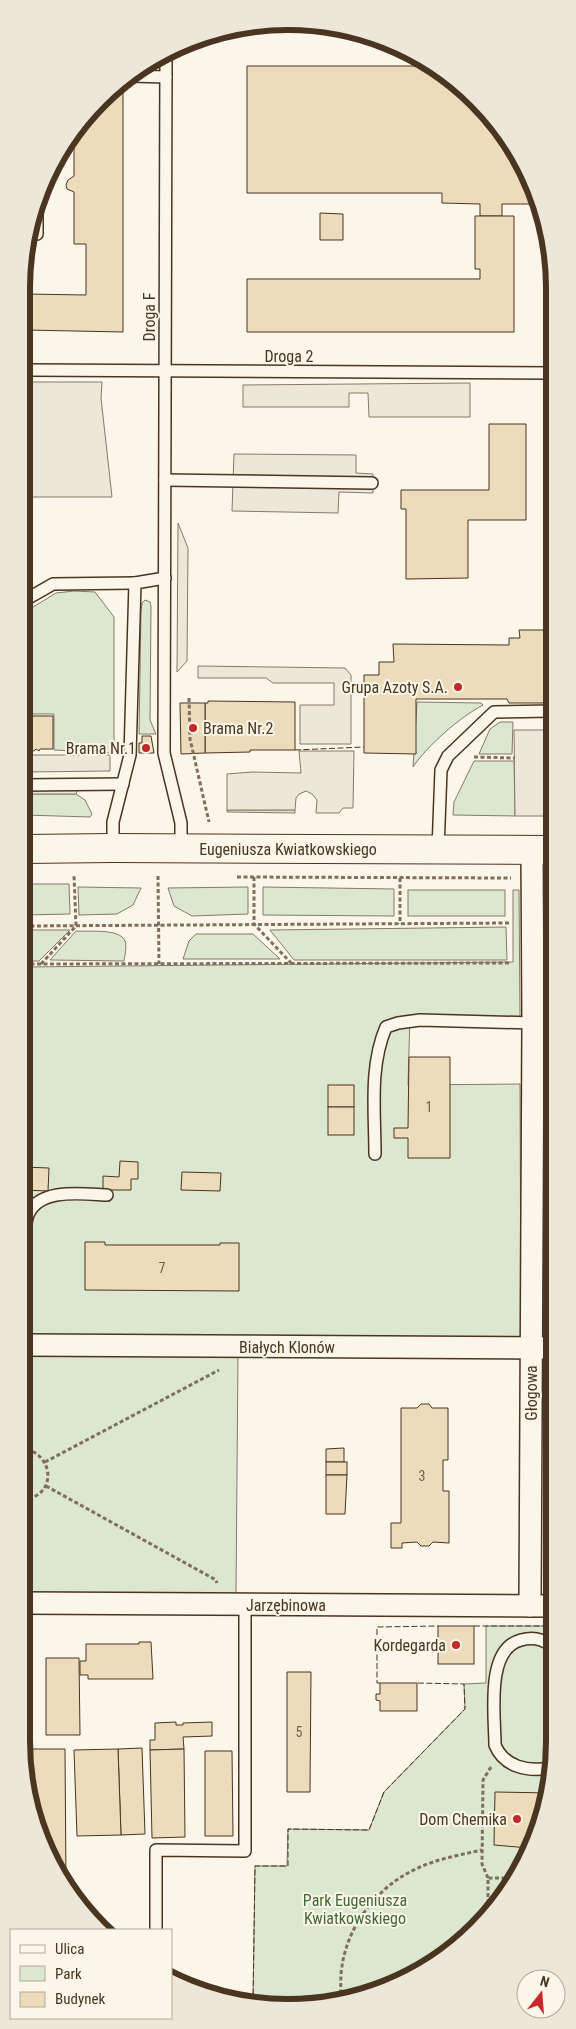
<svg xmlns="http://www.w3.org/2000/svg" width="576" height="2029" viewBox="0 0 576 2029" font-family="'Roboto Condensed',sans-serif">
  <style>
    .green { fill: #dce7d0; stroke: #887966 }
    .parking { fill: #ede7d9; stroke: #887966 }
    .building { fill: #ecdcbc; stroke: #4a3520 }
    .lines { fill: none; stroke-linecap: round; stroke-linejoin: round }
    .lane-casing { stroke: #4a3520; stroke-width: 14 }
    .street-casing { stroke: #4a3520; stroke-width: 24 }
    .secondary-casing { stroke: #4a3520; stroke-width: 30 }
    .path { stroke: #7f6f5c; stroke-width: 3; stroke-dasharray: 4 2.5; stroke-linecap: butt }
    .lane { stroke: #fbf6e9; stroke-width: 11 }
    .street { stroke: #fbf6e9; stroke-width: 21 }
    .secondary { stroke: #fbf6e9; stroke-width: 28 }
    .fence { stroke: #4a3520; stroke-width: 1; stroke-dasharray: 6 2.5; stroke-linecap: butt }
    .poi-dot { fill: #c62828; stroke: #fbf6e9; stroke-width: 2 }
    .labels { text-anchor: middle; stroke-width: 4; stroke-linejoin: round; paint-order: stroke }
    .number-label { font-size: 14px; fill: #725f47 }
    .street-label { font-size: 16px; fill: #4a3520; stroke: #fbf6e9 }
    .poi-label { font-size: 16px; fill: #4a3520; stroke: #fbf6e9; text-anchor: end }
    .park-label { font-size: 16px; fill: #436837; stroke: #fbf6e9 }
    .rim { fill: none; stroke: #4a3520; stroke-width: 6 }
  </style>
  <rect width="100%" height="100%" fill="#fbf6e9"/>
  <g class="green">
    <path d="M 74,591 L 95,592 L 114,617 L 114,753 L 54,750 L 54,714 L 25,714 L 25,612 L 56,593 Z"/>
    <path d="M 145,600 L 150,602 L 151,606 L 150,720 L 156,734 L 139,734 L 141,611 L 142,603 Z"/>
    <path d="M 417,702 L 481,703 L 483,705 C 460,717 427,746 413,767 Z"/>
    <path d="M 500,722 L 513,722 L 512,754 L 479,754 L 490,729 Z"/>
    <path d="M 474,761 L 514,761 L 515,816 L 453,815 L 454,802 Z"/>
    <path d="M 24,794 L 76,794 L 85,800 L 92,814 L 90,817 L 24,815 Z"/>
    <path d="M 227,810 L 295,810 L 295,813 L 227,812 Z"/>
    <path d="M 24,884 L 69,884 L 70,914 L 24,915 Z"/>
    <path d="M 541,886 L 547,886 L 548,963 L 551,963 L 550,1340 L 542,1340 Z"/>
    <path d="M 78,887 L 141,888 L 133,905 L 117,914 L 79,915 Z"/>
    <path d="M 248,887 L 248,914 L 192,916 L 174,906 L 168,888 Z"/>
    <path d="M 263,887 L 394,889 L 394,916 L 263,915 Z"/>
    <rect x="408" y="890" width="97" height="26"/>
    <path d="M 513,890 L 519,890 L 520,1020 L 410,1015 L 408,1085 L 520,1084 L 521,1338 L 23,1339 L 24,967 L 513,962 Z"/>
    <path d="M 506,927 L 507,960 L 294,960 L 270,930 Z"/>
    <path d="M 24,930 L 70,930 L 39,961 L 24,961 Z"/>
    <path d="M 76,931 C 88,932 120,928 125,941 C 127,947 125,954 124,961 L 50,960 Z"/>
    <path d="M 196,934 L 253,934 L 280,959 L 183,959 L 189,941 Z"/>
    <path d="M 23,1352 L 238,1353 L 236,1596 L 22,1595 Z"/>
    <path d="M 486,1626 L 550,1626 L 550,1793 L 519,1875 L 450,1953 L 357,1999 L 270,2007 L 253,2003 L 255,1866 L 287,1866 L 288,1829 L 369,1830 L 384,1792 L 465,1709 L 464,1684 L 486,1683 Z"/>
  </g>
  <g class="parking">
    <path d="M 26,382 L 102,382 L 101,398 L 112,497 L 25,497 Z"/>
    <path d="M 470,383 L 470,417 L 369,417 L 368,393 L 349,393 L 349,407 L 243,407 L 243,385 Z"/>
    <path d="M 234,454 L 356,455 L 356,473 L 373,474 L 373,493 L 339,492 L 338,513 L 232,511 Z"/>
    <path d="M 178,523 L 188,548 L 187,661 L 177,672 Z"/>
    <path d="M 198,666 L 345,668 L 351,675 L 351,744 L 300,744 L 300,705 L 334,705 L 334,683 L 273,683 L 266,678 L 198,678 Z"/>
    <path d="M 514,730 L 552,730 L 551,816 L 515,816 Z"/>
    <path d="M 299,751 L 354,751 L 353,808 L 343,808 L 339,813 L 316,813 L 317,800 L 312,794 L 306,791 L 299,794 L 296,798 L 295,810 L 227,810 L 227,774 L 252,772 L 301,773 Z"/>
    <path d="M 25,755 L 110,755 L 110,771 L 25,772 Z"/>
    <path d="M 24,785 L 79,785 L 76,794 L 24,794 Z"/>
  </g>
  <g class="building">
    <path d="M 247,66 L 433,66 L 477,100 L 527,170 L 537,204 L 502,204 L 502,216 L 480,216 L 480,204 L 442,203 L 442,193 L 247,193 Z"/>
    <path d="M 117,89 L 123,89 L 123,332 L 26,330 L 26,285 L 26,294 L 86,295 L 86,244 L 74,244 L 74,192 L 67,189 L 66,185 L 68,180 L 74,176 L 74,132 Z"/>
    <path d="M 320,213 L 343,214 L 343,240 L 320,240 Z"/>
    <path d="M 475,216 L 514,216 L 514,332 L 247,332 L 247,279 L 480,279 L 480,269 L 475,269 Z"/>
    <path d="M 489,424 L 526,424 L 526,520 L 468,520 L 468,578 L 406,579 L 406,509 L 401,509 L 401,490 L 489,490 Z"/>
    <path d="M 519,630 L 545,630 L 545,638 L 552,638 L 552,703 L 509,703 L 507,699 L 416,699 L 416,754 L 364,753 L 364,675 L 379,675 L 379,662 L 394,662 L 393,644 L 509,645 L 509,638 L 520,638 Z"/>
    <path d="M 208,701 L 295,702 L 295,750 L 250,750 L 250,752 L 205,753 L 205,703 L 208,703 Z"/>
    <path d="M 180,703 L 205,703 L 205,753 L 181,754 Z"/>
    <path d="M 25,716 L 53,716 L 53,749 L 40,749 L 39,751 L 36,749 L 34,751 L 25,750 Z"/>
    <path d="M 142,736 L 151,736 L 154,753 L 139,753 L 139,743 L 142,743 Z"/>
    <path d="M 409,1057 L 450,1057 L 450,1158 L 408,1158 L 408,1138 L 394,1138 L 394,1128 L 408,1128 Z"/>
    <rect x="328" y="1085" width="26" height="22"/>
    <rect x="328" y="1107" width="26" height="28"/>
    <path d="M 120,1161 L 138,1162 L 138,1179 L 131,1179 L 131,1190 L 103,1190 L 103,1176 L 119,1177 Z"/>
    <path d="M 23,1167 L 49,1168 L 48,1191 L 23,1190 Z"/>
    <path d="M 182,1172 L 221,1173 L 220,1191 L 181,1190 Z"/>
    <path d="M 85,1242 L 105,1242 L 105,1245 L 220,1245 L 220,1243 L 239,1243 L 239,1291 L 85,1290 Z"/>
    <path d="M 421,1404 L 429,1404 L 432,1408 L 448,1408 L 448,1460 L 443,1460 L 443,1491 L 449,1491 L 449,1543 L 433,1542 L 429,1546 L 421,1546 L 417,1542 L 402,1543 L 402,1548 L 391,1548 L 391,1523 L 401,1523 L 401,1408 L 417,1408 Z"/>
    <path d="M 344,1448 L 344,1462 L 326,1462 L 326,1449 Z"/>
    <rect x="326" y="1462" width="21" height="13"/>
    <path d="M 326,1475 L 347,1475 L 345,1514 L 326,1514 Z"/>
    <rect x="438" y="1626" width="36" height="38"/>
    <path d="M 139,1642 L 151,1642 L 153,1679 L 88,1679 L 88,1675 L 80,1675 L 80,1661 L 86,1661 L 86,1644 L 139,1644 Z"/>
    <path d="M 46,1658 L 79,1658 L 80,1735 L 46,1735 Z"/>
    <path d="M 287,1672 L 311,1672 L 310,1792 L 287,1792 Z"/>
    <path d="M 380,1683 L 417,1683 L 417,1711 L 380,1711 L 380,1701 L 376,1700 L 376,1694 L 380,1694 Z"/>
    <path d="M 176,1722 L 176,1725 L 183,1725 L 183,1723 L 212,1722 L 212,1736 L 183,1737 L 184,1749 L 150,1750 L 150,1740 L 155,1740 L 155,1723 Z"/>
    <path d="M 142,1748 L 145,1834 L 121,1835 L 118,1749 Z"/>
    <path d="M 23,1749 L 65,1749 L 66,1882 L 41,1843 Z"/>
    <path d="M 118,1749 L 121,1835 L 77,1836 L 74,1750 Z"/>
    <path d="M 184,1749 L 185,1837 L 152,1838 L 150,1750 Z"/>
    <path d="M 205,1751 L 232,1751 L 233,1836 L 205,1836 Z"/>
    <path d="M 495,1792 L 550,1793 L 529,1848 L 494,1845 Z"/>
  </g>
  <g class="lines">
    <defs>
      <g id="lane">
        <path d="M 166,55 L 164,753 L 181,823 L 181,849"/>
        <path d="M 130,76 L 166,77"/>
        <path d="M 27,234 L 37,234 L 37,210"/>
        <path d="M 26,370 L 552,373"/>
        <path d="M 165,480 L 372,483"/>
        <path d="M 25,600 L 53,584 L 135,583"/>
        <path d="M 24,785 L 123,784"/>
        <path d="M 113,848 L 113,822 L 130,755 L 135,583 L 165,578"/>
        <path d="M 438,850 L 441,770 L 448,756 L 494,712 L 552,711"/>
        <path d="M 375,1154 C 375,1112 369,1067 386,1027 L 398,1023 L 420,1020 L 533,1023"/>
        <path d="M 23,1274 C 24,1255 22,1233 28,1215 C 39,1187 84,1194 107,1195"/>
        <path d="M 23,1275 L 24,1345"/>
        <path d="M 550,1768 C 528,1772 504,1767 495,1745 C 495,1716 485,1649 521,1640 C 532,1637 541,1638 550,1645"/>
        <path d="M 156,1930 L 156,1850 L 245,1851 L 245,1604"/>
      </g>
      <g id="street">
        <path d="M 23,1345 L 550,1348"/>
        <path d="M 22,1603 L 550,1606"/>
        <path d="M 530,1606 L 533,1023 L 532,850"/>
      </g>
      <path id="secondary" d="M 24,849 L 113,848 L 551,850"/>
    </defs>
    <use href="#lane" class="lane-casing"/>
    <use href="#street" class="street-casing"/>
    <use href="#secondary" class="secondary-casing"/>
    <g class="path">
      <path d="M 189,698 L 190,739 L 209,822"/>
      <path d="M 474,757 L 515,758"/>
      <path d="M 158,876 L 159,964"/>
      <path d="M 237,877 L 511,878"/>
      <path d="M 254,877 L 254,924 L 291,963"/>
      <path d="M 400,878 L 400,924"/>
      <path d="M 24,926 L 510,923"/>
      <path d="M 24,964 L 510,963"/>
      <path d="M 41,964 L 76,926 L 74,875"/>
      <path d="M 45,1462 L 219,1370"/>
      <path d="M 46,1486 L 216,1580 L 217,1583"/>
      <path d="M 22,1499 C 56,1499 57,1454 22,1448"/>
      <path d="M 488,1878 L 482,1864 L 483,1780 L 491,1767"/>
      <path d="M 488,1910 L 488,1878 L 516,1878"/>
      <path d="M 341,2000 C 341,1989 340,1977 342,1966 C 348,1925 378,1886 416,1869 C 436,1859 460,1855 482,1850"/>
    </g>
    <use href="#lane" class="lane"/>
    <use href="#street" class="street"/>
    <use href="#secondary" class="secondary"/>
    <g class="fence">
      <path d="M 295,750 L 364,747"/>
      <path d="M 474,1626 L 550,1626"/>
      <path d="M 380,1683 L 377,1683 L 377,1627 L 438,1626"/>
      <path d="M 253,2003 L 255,1866 L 288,1866 L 288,1829 L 369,1830 L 384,1792 L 465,1709 L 464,1684 L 417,1683"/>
    </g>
  </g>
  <g class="poi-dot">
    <circle cx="458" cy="687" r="5"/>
    <circle cx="193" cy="728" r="5"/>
    <circle cx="146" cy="748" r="5"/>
    <circle cx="456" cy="1645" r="5"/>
    <circle cx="517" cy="1819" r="5"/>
  </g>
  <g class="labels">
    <g class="number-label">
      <text x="429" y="1112">1</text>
      <text x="162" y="1273">7</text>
      <text x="422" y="1481">3</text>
      <text x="299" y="1737">5</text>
    </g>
    <g class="street-label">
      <text transform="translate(149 317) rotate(-90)" y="6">Droga F</text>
      <text x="289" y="362">Droga 2</text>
      <text x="288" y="855">Eugeniusza Kwiatkowskiego</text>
      <text x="287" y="1353">Białych Klonów</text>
      <text transform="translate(531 1393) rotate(-90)" y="6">Głogowa</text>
      <text x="286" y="1611">Jarzębinowa</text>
    </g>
    <g class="poi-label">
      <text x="448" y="693">Grupa Azoty S.A.</text>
      <text x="203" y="734" text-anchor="start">Brama Nr.2</text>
      <text x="136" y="754">Brama Nr.1</text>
      <text x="446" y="1651">Kordegarda</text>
      <text x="507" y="1825">Dom Chemika</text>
    </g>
    <g class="park-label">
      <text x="355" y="1906">Park Eugeniusza<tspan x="355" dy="18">Kwiatkowskiego</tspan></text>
    </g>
  </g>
  <path d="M0 0H576V2029H0ZM288 30H288A258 258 0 0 1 546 288V1741A258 258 0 0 1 288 1999H288A258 258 0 0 1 30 1741V288A258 258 0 0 1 288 30Z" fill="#ede7d9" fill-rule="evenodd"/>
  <path class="rim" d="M288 30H288A258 258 0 0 1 546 288V1741A258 258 0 0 1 288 1999H288A258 258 0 0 1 30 1741V288A258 258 0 0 1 288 30Z"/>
  <rect x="10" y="1929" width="162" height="90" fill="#fbf6e9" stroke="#b4a999"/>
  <rect x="20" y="1945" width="25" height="8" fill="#fbf6e9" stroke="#b4a999"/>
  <text x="55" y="1954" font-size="15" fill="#4a3520">Ulica</text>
  <rect x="20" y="1966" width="25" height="15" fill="#dce7d0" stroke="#b4a999"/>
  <text x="55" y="1979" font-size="15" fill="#4a3520">Park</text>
  <rect x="20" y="1992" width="25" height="15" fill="#ecdcbc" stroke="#b4a999"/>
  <text x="55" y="2004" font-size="15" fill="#4a3520">Budynek</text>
  <g transform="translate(541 1994) rotate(17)"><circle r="24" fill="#fbf6e9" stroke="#b4a999"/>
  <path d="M0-4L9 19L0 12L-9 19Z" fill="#c62828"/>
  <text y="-8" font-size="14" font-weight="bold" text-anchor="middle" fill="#4a3520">N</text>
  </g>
</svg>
